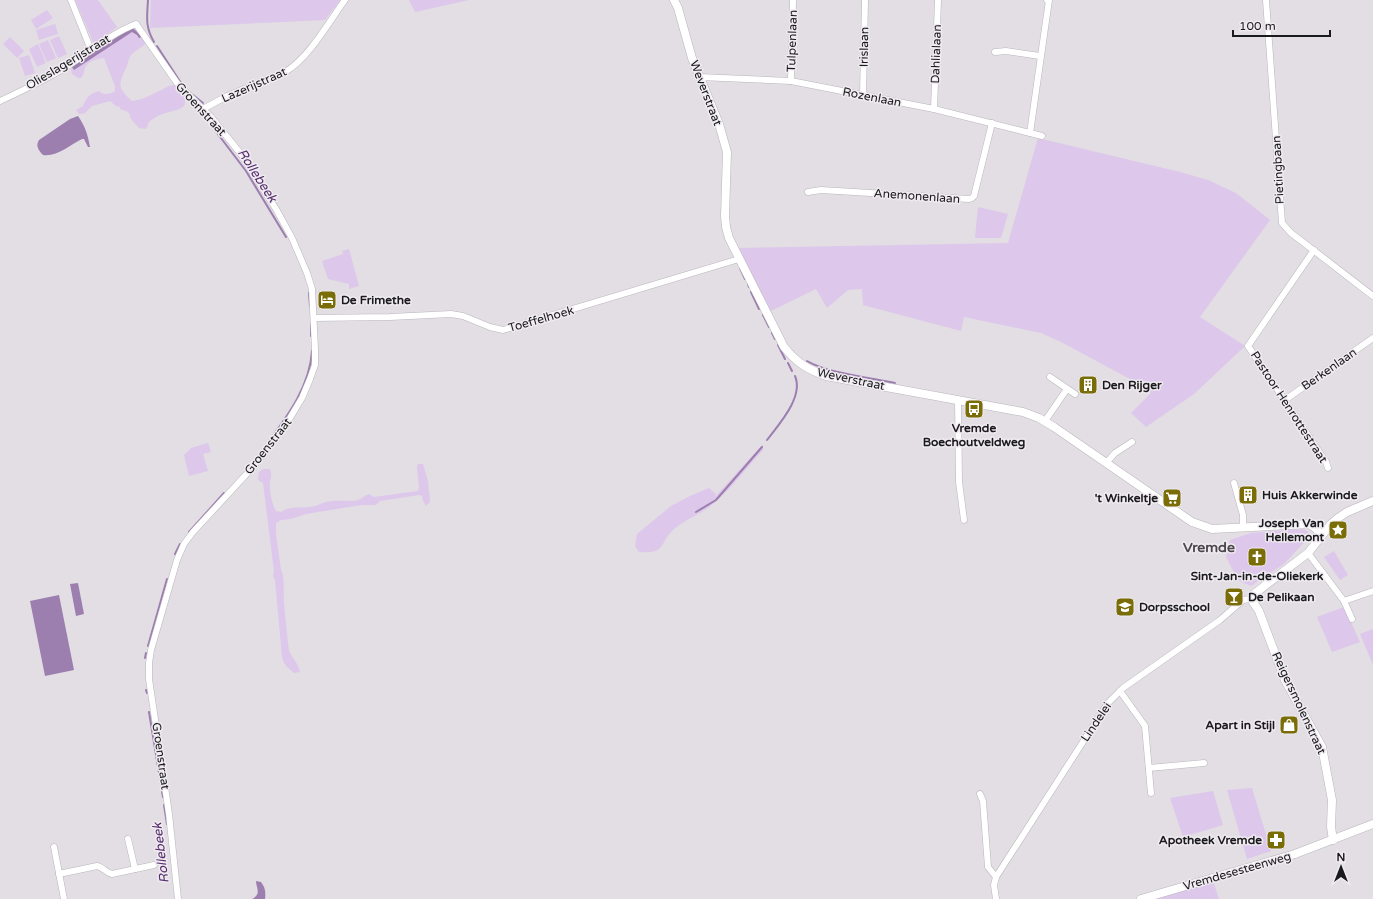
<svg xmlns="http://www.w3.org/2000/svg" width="1373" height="899" viewBox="0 0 1373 899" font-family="'Varela Round',sans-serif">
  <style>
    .green { fill: #ddc7eb }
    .water { fill: #9c7eaf }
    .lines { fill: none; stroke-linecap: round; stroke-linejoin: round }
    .stream { stroke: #9c7eaf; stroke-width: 2 }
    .street-casing { stroke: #b9b6bb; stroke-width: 7 }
    .secondary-casing { stroke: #b9b6bb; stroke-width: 9 }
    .street { stroke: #fff; stroke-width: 6 }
    .secondary { stroke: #fff; stroke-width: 8 }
    .labels { text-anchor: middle; stroke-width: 3; stroke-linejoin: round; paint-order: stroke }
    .street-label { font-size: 12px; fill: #1a191b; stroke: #efebf1 }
    .poi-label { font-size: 12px; font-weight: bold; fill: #1a191b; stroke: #efebf1; text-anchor: start }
    .water-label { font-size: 13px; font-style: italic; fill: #572e6c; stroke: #efebf1 }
    .quarter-label { font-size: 14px; font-weight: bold; fill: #4b484d; stroke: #efebf1 }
  </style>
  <rect width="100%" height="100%" fill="#e2dee4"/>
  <g class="green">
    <path d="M 75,0 L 98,0 L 117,27 L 94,44 Z"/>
    <path d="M 151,0 L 340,0 L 325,20 L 150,28 Z"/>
    <path d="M 409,0 L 469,0 L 415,12 Z"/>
    <path d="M 47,10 L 53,18 L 36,29 L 31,20 Z"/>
    <path d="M 55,24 L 58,34 L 39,40 L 36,30 Z"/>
    <path d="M 131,28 C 138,29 145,38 145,44 C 141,48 136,50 132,54 C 129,58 128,61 127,66 C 119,83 116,87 132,101 C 141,100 150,96 159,91 C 165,89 168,85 174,85 C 178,88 182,92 184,97 C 190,111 171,110 163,114 C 158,115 153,119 149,122 L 146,129 L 139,128 L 131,119 L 130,115 L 128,112 L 120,109 L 120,107 L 116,106 L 110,101 L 92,106 L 85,113 L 79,114 L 76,110 L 83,106 C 86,98 90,93 99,91 C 104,96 110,94 115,91 L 115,86 L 104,58 C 98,59 90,60 86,66 C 83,70 85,74 81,78 L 78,78 L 72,74 L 71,70 L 74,64 L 95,49 Z"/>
    <path d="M 59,36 L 67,54 L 58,58 L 50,40 Z"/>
    <path d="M 10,37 L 24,51 L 17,58 L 3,44 Z"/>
    <path d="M 48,40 L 56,58 L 47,62 L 39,44 Z"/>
    <path d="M 38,44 L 46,63 L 37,67 L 29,49 Z"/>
    <path d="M 29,55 L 35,73 L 25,76 L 19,58 Z"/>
    <path d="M 1038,138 L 1180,172 L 1208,180 L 1236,193 L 1270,220 L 1200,317 L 1245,346 L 1194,394 L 1146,427 L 1131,413 L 1151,393 L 1130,379 L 1063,343 L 1041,333 L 964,317 L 961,331 L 863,305 L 862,289 L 848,290 L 827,308 L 816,289 L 771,311 L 737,248 L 1008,243 Z"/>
    <path d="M 978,207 L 1008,214 L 1001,238 L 975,238 Z"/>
    <path d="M 349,249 L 359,286 L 349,289 L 349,284 L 328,279 L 322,261 L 343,254 L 342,251 Z"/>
    <path d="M 208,443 L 211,452 L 203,454 L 208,471 L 189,476 L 184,455 L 191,448 Z"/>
    <path d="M 762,445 L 763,445 L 763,450 C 746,468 732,488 713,504 C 701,514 686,519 674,529 C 658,544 667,554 639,552 L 635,546 L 637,534 L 671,506 L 690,496 L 709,488 L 716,494 L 715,497 Z"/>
    <path d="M 418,464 L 423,464 L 428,481 L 430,502 L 426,506 L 423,501 L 422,496 L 419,495 L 380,501 L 376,505 L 361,505 L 306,514 L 291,519 L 281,520 L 276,523 L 276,534 L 281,570 C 285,577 283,592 284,601 C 285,618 287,634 289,651 C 292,658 299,664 300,672 L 294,673 C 288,668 284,665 282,657 L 275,580 L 273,576 L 274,571 L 263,483 L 258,480 L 259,472 L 263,469 L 270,469 C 272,475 271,477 270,482 C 269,490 272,504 276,511 L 281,512 C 291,505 303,509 315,506 C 321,504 326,501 333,501 C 341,500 350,502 358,500 C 362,499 365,495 369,494 L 374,497 L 418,491 L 419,487 L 417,467 Z"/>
    <path d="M 1300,529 L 1306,530 L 1310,534 L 1309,537 L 1285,563 L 1251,586 L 1238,580 L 1226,557 L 1230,540 L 1251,533 Z"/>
    <path d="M 1334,551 L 1348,575 L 1340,580 L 1324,557 Z"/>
    <path d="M 1344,607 L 1360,642 L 1332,652 L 1317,617 Z"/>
    <path d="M 1373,629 L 1373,665 L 1360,634 Z"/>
    <path d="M 1252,788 L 1271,851 L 1247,859 L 1227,790 Z"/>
    <path d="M 1213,791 L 1223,825 L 1183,837 L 1170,798 Z"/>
    <path d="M 1213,881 L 1219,899 L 1157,899 L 1157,898 Z"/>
  </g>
  <g class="water">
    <path d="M 130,29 L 134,29 L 142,37 L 139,38 L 137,35 L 132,32 L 129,34 L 74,70 L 72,67 L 95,51 Z"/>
    <path d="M 78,116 C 85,126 88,135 90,147 L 88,147 L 84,139 L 82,139 C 70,145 57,157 43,155 C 39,151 35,146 39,140 L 70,119 Z"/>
    <path d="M 78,583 L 84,614 L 76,616 L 70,584 Z"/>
    <path d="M 59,595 L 74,670 L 45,676 L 30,601 Z"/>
    <path d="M 256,881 L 261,882 C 265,887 266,892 265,899 L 252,899 C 262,894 256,888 256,881 Z"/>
  </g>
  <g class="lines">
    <g class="stream">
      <path d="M 148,0 C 147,17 145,27 154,42"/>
      <path d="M 157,46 L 181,83"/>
      <path d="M 193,95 L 203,103"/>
      <path d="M 211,125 L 246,171 L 286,237"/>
      <path d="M 740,268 L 745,279"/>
      <path d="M 748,284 L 749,287"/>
      <path d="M 751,292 L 759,309"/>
      <path d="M 309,293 L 310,306"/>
      <path d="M 763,315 L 769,327"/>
      <path d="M 311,323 L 311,336"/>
      <path d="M 772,333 L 775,339"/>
      <path d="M 778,345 L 785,359"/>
      <path d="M 807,361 C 827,373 871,378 895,383"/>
      <path d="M 788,363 L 792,371"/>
      <path d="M 767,440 C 779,424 804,397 795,376"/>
      <path d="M 269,441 C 289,414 310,385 312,351"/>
      <path d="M 696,512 L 716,500 L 762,447"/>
      <path d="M 189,532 L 224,493"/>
      <path d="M 175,554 L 180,544"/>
      <path d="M 148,646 L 167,579"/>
      <path d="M 145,658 L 146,653"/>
      <path d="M 146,690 L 147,693"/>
      <path d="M 149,712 L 163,797"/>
      <path d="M 164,805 L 167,824"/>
    </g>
    <defs>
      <g id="street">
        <path d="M 71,0 L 91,50"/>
        <path d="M 1266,0 L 1282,223 L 1291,233 L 1373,296"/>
        <path d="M 995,52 L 1006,51 L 1040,56"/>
        <path d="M 699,77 L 791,81 L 934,109 L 1042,136"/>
        <path d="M 791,81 L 793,0"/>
        <path d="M 863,95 L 865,0"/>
        <path d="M 0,101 C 21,91 43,81 63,69 C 87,54 110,34 136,24 L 177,83 L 211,117 L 241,154 L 276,209 L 292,238 L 307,273 L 312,289 L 315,349 L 315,365 L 310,379 L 302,398 L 287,423 L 253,467 L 193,532 L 184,544 L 177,560 L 151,650 L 149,663 L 149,679 L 169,814 L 178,899"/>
        <path d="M 203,109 L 227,96 L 285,72 C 309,58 328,23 345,0"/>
        <path d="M 934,109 L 938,0"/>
        <path d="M 1030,133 L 1049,0 L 1047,0"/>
        <path d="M 808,192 L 821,190 L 969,199 L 972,198 L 974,196 L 992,123"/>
        <path d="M 1314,250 L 1248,346 L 1326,462 L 1328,468"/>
        <path d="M 314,318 L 390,317 L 451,314 L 463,316 L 490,327 L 503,330 L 739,259"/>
        <path d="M 1050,377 L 1075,394"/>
        <path d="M 958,400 L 959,482 L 964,520"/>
        <path d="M 1285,400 L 1373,338"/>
        <path d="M 1045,421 L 1067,389"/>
        <path d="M 1106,463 L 1115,453 L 1132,442"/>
        <path d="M 1234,483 L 1243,515 L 1243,528"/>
        <path d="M 1308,553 L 1344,601 L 1352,619"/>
        <path d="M 1344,601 L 1373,591"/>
        <path d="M 1120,691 L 1145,726 L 1151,793"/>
        <path d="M 1149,768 L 1204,763"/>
        <path d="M 980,794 L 983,801 L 988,867 L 996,877"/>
        <path d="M 128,839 L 135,869"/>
        <path d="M 54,847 L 64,899"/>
        <path d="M 59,874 L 97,866 C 103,867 106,873 112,874 L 154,865"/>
        <path d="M 996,899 L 994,885 L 996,877 L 1108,703 L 1123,688 L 1220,620 L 1243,600 L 1250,599 L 1254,594"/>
      </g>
      <g id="secondary">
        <path d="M 674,0 L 678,8 L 692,58 L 719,124 L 727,152 L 725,216 L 726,227 L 729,238 L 784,347 C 797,363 807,369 826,376 L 1023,412 L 1039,418 L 1054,427 L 1192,522 L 1212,529 L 1309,524 L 1315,528 L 1322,535"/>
        <path d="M 1333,840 L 1331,827 L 1332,800 L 1322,747 L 1285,680 L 1259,611 L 1253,602 L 1254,594 L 1308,553 L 1331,524 L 1338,518 L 1347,512 L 1373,501"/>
        <path d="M 1141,899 L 1295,854 L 1373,824"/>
      </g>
    </defs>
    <use href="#street" class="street-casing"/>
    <use href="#secondary" class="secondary-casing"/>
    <use href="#street" class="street"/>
    <use href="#secondary" class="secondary"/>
  </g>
  <defs>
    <symbol id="hotel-square" viewBox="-11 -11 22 22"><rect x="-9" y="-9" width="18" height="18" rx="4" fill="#7a6c06" stroke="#efebf1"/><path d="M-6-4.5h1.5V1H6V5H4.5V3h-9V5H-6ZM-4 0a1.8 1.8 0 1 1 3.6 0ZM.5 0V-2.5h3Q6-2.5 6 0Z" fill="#fff"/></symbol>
    <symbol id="building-square" viewBox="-11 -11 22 22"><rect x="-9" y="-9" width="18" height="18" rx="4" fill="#7a6c06" stroke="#efebf1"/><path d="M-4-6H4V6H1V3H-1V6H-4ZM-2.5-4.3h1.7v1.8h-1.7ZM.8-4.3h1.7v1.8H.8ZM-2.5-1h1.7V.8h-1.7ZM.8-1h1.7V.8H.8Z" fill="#fff"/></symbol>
    <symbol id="bus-square" viewBox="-11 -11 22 22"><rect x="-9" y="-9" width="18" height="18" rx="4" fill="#7a6c06" stroke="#efebf1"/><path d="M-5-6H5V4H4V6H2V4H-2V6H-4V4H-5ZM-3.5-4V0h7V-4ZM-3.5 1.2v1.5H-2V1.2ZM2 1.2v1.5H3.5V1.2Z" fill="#fff"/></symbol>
    <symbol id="supermarket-square" viewBox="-11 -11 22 22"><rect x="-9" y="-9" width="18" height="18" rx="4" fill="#7a6c06" stroke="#efebf1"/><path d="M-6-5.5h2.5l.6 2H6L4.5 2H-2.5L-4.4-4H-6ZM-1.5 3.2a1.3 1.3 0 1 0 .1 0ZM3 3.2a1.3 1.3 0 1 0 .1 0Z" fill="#fff"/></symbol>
    <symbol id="sight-square" viewBox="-11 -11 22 22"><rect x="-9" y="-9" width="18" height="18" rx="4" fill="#7a6c06" stroke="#efebf1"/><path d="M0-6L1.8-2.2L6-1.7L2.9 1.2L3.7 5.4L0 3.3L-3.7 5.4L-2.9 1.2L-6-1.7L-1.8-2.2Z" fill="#fff"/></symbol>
    <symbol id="church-square" viewBox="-11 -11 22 22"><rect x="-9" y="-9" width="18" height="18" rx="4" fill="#7a6c06" stroke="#efebf1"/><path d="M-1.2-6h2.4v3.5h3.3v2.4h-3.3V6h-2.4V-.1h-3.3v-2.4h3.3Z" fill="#fff"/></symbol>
    <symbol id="bar-square" viewBox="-11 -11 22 22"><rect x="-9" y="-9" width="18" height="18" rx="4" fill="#7a6c06" stroke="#efebf1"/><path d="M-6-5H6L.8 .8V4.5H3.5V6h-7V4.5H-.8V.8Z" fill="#fff"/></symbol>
    <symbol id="school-square" viewBox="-11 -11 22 22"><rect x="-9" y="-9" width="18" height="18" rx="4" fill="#7a6c06" stroke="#efebf1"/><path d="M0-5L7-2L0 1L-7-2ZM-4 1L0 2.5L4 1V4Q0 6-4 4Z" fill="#fff"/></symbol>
    <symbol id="shop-square" viewBox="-11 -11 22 22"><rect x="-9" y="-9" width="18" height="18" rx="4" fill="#7a6c06" stroke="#efebf1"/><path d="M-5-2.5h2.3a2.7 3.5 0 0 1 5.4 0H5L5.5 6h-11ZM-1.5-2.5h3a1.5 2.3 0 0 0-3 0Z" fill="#fff"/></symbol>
    <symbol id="pharmacy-square" viewBox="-11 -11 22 22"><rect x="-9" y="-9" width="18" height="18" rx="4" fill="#7a6c06" stroke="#efebf1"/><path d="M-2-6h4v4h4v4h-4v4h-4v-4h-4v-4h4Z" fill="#fff"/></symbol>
  </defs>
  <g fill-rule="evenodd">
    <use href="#hotel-square" x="316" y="289" width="22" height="22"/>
    <use href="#building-square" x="1077" y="374" width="22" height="22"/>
    <use href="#bus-square" x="963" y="398" width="22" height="22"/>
    <use href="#building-square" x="1237" y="484" width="22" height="22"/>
    <use href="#supermarket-square" x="1161" y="487" width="22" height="22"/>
    <use href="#sight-square" x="1327" y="519" width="22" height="22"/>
    <use href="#church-square" x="1246" y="546" width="22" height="22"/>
    <use href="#bar-square" x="1223" y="586" width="22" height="22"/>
    <use href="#school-square" x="1114" y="596" width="22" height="22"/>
    <use href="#shop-square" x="1278" y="714" width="22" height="22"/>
    <use href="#pharmacy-square" x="1265" y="829" width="22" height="22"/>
  </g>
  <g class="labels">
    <g class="street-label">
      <text transform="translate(792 41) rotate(-88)" y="4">Tulpenlaan</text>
      <text transform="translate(864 47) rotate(-89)" y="4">Irislaan</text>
      <text transform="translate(936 54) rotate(-88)" y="4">Dahlialaan</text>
      <text transform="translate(68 62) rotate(-31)" y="4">Olieslagerijstraat</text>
      <text transform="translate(254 85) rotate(-24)" y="4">Lazerijstraat</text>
      <text transform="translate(706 93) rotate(69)" y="4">Weverstraat</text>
      <text transform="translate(872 97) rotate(11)" y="4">Rozenlaan</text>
      <text transform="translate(201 109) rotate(47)" y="4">Groenstraat</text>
      <text transform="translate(1278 170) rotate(-93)" y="4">Pietingbaan</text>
      <text transform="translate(917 196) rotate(4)" y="4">Anemonenlaan</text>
      <text transform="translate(541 319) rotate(-16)" y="4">Toeffelhoek</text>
      <text transform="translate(1329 369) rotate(-35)" y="4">Berkenlaan</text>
      <text transform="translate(851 379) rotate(12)" y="4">Weverstraat</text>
      <text transform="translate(1289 407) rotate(57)" y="4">Pastoor Henrottestraat</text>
      <text transform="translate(268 446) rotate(-52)" y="4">Groenstraat</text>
      <text transform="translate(1299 703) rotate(65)" y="4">Reigersmolenstraat</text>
      <text transform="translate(1096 722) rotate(-56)" y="4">Lindelei</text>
      <text transform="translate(161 756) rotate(82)" y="4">Groenstraat</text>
      <text transform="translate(1237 871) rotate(-16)" y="4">Vremdesesteenweg</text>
    </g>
    <g class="poi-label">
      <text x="341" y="304">De Frimethe</text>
      <text x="1102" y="389">Den Rijger</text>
      <text x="974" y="432" text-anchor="middle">Vremde<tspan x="974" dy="14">Boechoutveldweg</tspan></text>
      <text x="1262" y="499">Huis Akkerwinde</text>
      <text x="1158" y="502" text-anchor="end">'t Winkeltje</text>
      <text x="1324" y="527" text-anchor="end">Joseph Van<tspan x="1324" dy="14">Hellemont</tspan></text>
      <text x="1257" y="580" text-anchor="middle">Sint-Jan-in-de-Oliekerk</text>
      <text x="1248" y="601">De Pelikaan</text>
      <text x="1139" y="611">Dorpsschool</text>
      <text x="1275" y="729" text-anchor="end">Apart in Stijl</text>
      <text x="1262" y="844" text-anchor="end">Apotheek Vremde</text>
    </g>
    <g class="water-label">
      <text transform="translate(258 175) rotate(57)" y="5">Rollebeek</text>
      <text transform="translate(160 853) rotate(-97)" y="5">Rollebeek</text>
    </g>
    <g class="quarter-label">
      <text x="1209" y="552">Vremde</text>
    </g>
  </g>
  <g transform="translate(1341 867)" stroke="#efebf1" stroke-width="3" paint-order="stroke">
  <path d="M0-3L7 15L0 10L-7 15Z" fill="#1a191b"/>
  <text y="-6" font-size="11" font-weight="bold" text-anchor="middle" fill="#1a191b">N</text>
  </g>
  <path d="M1233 30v6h97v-6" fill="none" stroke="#1a191b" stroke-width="2"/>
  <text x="1239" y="30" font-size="12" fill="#1a191b" stroke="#efebf1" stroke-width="3" paint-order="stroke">100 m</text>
</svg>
